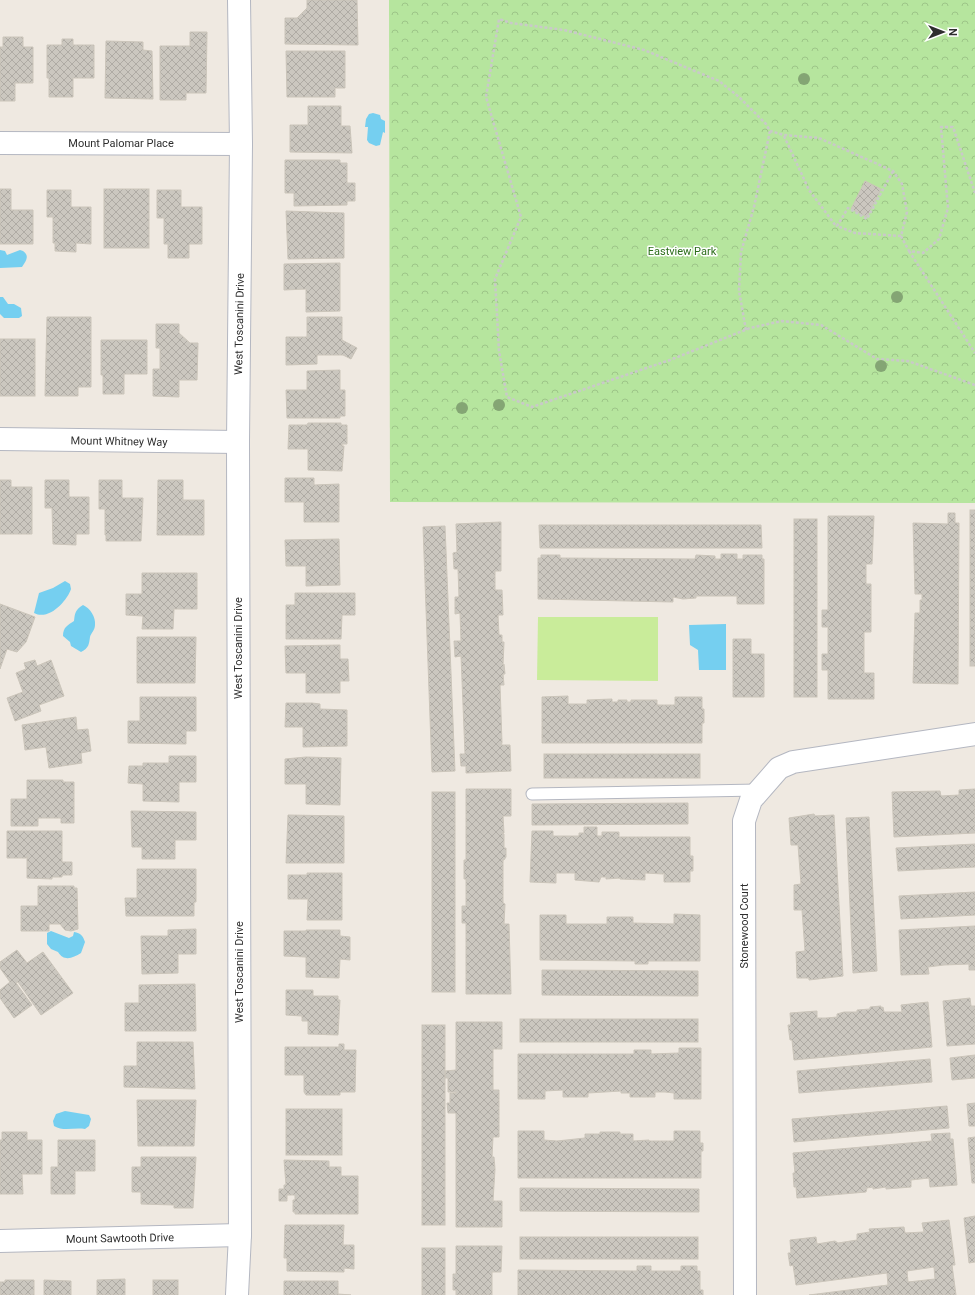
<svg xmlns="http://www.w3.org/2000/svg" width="975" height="1295" viewBox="0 0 975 1295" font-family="Roboto,sans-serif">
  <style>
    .park { fill: url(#park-crowns) }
    .pitch { fill: #c9ec9a }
    .water { fill: #75cff0 }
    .building { fill: url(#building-cross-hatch); stroke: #cbc5ba; fill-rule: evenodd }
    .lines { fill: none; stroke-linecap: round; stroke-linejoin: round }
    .lane-casing { stroke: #b4b7c1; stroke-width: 13 }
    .street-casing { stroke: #b4b7c1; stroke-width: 24 }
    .path { stroke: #c9c9c9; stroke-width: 2.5; stroke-dasharray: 3 2; stroke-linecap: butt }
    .lane { stroke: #fff; stroke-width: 11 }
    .street { stroke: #fff; stroke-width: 22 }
    .tree { fill: #84a574 }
    .labels { text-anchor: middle; stroke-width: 3; stroke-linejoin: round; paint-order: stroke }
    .street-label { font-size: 11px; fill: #2e2e2e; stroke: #fff }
    .park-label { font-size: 11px; fill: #2c6e1b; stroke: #fff }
  </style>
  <defs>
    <pattern id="park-crowns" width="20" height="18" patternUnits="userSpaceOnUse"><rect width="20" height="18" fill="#b6e59e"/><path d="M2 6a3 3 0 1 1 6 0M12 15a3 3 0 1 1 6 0" fill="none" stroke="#9dc588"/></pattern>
    <pattern id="building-cross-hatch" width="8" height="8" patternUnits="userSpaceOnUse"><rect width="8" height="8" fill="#cbc7bf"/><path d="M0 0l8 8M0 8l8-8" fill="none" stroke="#afaba4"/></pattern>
  </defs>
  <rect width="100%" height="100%" fill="#efe9e1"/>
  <path class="park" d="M 389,0 L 975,0 L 975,503 L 390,502 Z"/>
  <path class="pitch" d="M 538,617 L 658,617 L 658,681 L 537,680 Z"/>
  <g class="water">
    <path d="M 373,113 L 380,115 L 381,119 L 385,121 L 385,133 L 383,132 L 380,145 L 376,146 L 369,143 L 367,140 L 368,127 L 365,127 L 366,119 L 369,114 Z"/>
    <path d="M 0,250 L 5,251 L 7,255 L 20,250 L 23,251 C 30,256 26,261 22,267 L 0,268 Z"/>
    <path d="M 0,297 L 3,297 L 8,304 L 14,304 L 21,308 L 22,316 L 19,318 L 4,318 L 0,314 Z"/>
    <path d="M 65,581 L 70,584 L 71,589 C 67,601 49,621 34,613 L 39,593 L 53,588 Z"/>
    <path d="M 83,605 C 90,608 96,617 95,625 C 95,630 91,633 90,637 C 89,644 89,648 81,652 L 71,646 L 70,642 L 63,636 C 63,627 68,625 74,621 C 75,613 75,610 83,605 Z"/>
    <path d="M 726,624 L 726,670 L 699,670 L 698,650 L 690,645 L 689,625 Z"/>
    <path d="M 51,931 L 69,938 L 73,936 L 74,932 C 81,933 83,936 85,942 L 81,953 C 73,958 64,962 58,952 L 51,949 L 47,944 L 47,933 Z"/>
    <path d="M 65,1111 L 89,1115 L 91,1119 L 89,1126 L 85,1129 C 74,1127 64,1132 54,1126 L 53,1121 L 56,1114 Z"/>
  </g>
  <g class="building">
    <path d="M 307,0 L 357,0 L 358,45 L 285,44 L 285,18 L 297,18 L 307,8 Z"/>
    <path d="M 190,32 L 207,32 L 206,93 L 186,93 L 186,100 L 160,100 L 160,46 L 190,46 Z"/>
    <path d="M 3,37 L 23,37 L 23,47 L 33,47 L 33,83 L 15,83 L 15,101 L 0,101 L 0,47 L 3,47 Z"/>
    <path d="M 62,39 L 73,39 L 73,45 L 94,45 L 94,78 L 73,78 L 73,97 L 49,97 L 49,78 L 47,78 L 47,45 L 62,45 Z"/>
    <path d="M 106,41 L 143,42 L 143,50 L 152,51 L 153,99 L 105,98 Z"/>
    <path d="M 286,51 L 345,51 L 345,88 L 335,88 L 335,97 L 287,97 Z"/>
    <path d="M 308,106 L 341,106 L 341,126 L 350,126 L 352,153 L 290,152 L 290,125 L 308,125 Z"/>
    <path d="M 285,160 L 340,160 L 340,163 L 347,163 L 347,183 L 355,183 L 355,201 L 347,201 L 347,205 L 294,206 L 294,193 L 285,193 Z"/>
    <path d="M 865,181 L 881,189 L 867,217 L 851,209 Z"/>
    <path d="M 0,189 L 11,189 L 11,210 L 33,210 L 33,244 L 0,244 Z"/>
    <rect x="104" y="189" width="45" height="59"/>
    <path d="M 47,190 L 71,190 L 71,207 L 91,207 L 91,244 L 76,243 L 76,252 L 55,251 L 55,243 L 53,243 L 53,217 L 47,217 Z"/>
    <path d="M 157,190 L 181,190 L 181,207 L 202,207 L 202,244 L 189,244 L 189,258 L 168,258 L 168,244 L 164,244 L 164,218 L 157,218 Z"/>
    <path d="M 286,211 L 344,213 L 344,258 L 288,259 Z"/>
    <path d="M 340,263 L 340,311 L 306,312 L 306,289 L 284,290 L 284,264 Z"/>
    <path d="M 47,317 L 91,317 L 91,387 L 78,387 L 78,396 L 45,396 Z"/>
    <path d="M 307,317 L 342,317 L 342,340 L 357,348 L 351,359 L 343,355 L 317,355 L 317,364 L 286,365 L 286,337 L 307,337 Z"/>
    <path d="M 156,324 L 179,324 L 179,333 L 190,343 L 198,343 L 197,380 L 179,380 L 179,397 L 153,396 L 153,369 L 160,369 L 160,348 L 156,348 Z"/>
    <rect x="0" y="339" width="35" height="57"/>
    <path d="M 101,340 L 147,340 L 147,374 L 124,374 L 124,394 L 103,394 L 103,375 L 101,375 Z"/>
    <path d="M 340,370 L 340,390 L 345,390 L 345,416 L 340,416 L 340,418 L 287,418 L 286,390 L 307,390 L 307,371 Z"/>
    <path d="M 308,423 L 341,423 L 341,425 L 347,425 L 347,444 L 342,444 L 342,446 L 344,446 L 342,471 L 308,470 L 308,449 L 288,449 L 289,425 L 307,425 Z"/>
    <path d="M 285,478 L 314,478 L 314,485 L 339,484 L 339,522 L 304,522 L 304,502 L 285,502 Z"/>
    <path d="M 0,480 L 11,480 L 11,487 L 32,487 L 32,534 L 0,534 Z"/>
    <path d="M 45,480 L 69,480 L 69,497 L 89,497 L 89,534 L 76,534 L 76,545 L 53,544 L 52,508 L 45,508 Z"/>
    <path d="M 99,480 L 122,480 L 122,498 L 143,498 L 141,541 L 106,541 L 106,535 L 105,535 L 105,509 L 99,509 Z"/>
    <path d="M 158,480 L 183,480 L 183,500 L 204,500 L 204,535 L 157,535 Z"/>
    <rect x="970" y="510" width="5" height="156"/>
    <path d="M 948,513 L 955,513 L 955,523 L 959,523 L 958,684 L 913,683 L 915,613 L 920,613 L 920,600 L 922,600 L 922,594 L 915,594 L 913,523 L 948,524 Z"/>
    <path d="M 828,516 L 874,516 L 872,564 L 866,564 L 866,584 L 871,584 L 871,632 L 864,632 L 864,673 L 874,673 L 874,699 L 828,699 L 828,670 L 822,670 L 822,654 L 828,654 L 828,627 L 822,627 L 822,610 L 828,610 Z"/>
    <rect x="794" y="519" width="23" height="178"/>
    <path d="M 501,522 L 501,571 L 495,571 L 495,590 L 502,590 L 503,615 L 498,615 L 499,635 L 502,635 L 502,642 L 504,642 L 503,665 L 504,664 L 505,674 L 503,674 L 504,685 L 500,685 L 502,743 L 501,745 L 510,745 L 511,771 L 466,773 L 466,766 L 461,766 L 460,754 L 465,754 L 461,656 L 455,657 L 454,641 L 461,641 L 460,613 L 455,614 L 455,597 L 459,597 L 458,569 L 454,569 L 453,553 L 457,552 L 456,524 Z"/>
    <path d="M 539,525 L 761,525 L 762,548 L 540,548 Z"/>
    <path d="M 445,526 L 455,771 L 432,772 L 423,527 Z"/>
    <path d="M 339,539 L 340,585 L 306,586 L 306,566 L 286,566 L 285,540 Z"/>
    <path d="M 721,554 L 737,554 L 737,559 L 743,559 L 743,555 L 762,555 L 762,559 L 764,559 L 764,604 L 737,604 L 737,596 L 696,596 L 696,598 L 683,599 L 673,597 L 673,602 L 538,599 L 538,558 L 541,558 L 541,555 L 560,555 L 560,558 L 695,559 L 696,555 L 715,556 L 715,559 L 721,559 Z"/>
    <path d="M 142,573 L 197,573 L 197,609 L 174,609 L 173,629 L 142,629 L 143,616 L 126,615 L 126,594 L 142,594 Z"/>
    <path d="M 295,593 L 355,593 L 355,615 L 342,615 L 341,639 L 286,639 L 286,605 L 295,605 Z"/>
    <path d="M 0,604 L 35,617 L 26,642 L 17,652 L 7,649 L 0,669 Z"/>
    <path d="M 137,637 L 196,637 L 195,683 L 137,683 Z"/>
    <path d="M 733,639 L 751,639 L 751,654 L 764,654 L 764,697 L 733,697 Z"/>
    <path d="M 340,645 L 340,659 L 348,659 L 349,681 L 340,681 L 340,693 L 306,693 L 306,673 L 286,673 L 285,646 Z"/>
    <path d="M 35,660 L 37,666 L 51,660 L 64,696 L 39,705 L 41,711 L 15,721 L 7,698 L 23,692 L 16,673 L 26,669 L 24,663 Z"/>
    <path d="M 568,696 L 568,704 L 587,704 L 587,700 L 612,699 L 612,702 L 618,702 L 618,700 L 627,700 L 627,702 L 631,702 L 631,700 L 657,700 L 657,705 L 675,705 L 675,697 L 702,697 L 702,709 L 704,709 L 704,723 L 702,723 L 702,743 L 542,743 L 542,697 Z"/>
    <path d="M 140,697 L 196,697 L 196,731 L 186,731 L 186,744 L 128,743 L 128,721 L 140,721 Z"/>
    <path d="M 286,703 L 312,703 L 320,704 L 320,709 L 347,710 L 347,746 L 303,747 L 303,727 L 285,727 Z"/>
    <path d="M 76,717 L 77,730 L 88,729 L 91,751 L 81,753 L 82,763 L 49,768 L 46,747 L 25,750 L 22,725 Z"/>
    <rect x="544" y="754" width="156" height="24"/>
    <path d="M 169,756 L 196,756 L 196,782 L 179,782 L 179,802 L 143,801 L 143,784 L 128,783 L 129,766 L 143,766 L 143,763 L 169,763 Z"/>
    <path d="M 306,757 L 341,758 L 340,805 L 306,804 L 306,784 L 285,784 L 285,759 Z"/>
    <path d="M 27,780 L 63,780 L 63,782 L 74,782 L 74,823 L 61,823 L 61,818 L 38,818 L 38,826 L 11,826 L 11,799 L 27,799 Z"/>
    <path d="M 466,789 L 511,789 L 511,816 L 503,816 L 504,833 L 502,833 L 504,834 L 504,848 L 506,848 L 506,857 L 504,860 L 503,860 L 503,903 L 505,904 L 504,924 L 509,924 L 511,994 L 466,994 L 466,923 L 462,923 L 462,906 L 466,906 L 466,879 L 464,879 L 464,860 L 466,860 Z"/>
    <path d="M 975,789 L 975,833 L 894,837 L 892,792 L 940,791 L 941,796 L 959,795 L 959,790 Z"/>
    <rect x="432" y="792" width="23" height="200"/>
    <path d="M 688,803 L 688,824 L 532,825 L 532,804 Z"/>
    <path d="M 131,811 L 196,812 L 196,840 L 175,840 L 175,859 L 142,859 L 142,847 L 132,847 Z"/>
    <path d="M 814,814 L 815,816 L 834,815 L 843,976 L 809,980 L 809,978 L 797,978 L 796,952 L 805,951 L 802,910 L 794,910 L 794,885 L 801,884 L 798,845 L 791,845 L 789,818 Z"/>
    <path d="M 288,815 L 344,816 L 344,863 L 286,863 Z"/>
    <path d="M 869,817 L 877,971 L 853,973 L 846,818 Z"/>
    <path d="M 584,827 L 597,827 L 597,836 L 602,836 L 602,832 L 619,832 L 619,837 L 690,837 L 690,856 L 693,856 L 693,871 L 690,871 L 690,882 L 664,882 L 664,873 L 663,873 L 663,874 L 645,873 L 645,880 L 620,879 L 620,878 L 606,879 L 606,877 L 601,877 L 599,882 L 575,880 L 575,873 L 556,873 L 556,883 L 530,882 L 532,831 L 553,831 L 553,836 L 579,836 L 579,833 L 584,833 Z"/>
    <path d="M 7,831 L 62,831 L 62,862 L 72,862 L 72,875 L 62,875 L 62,877 L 52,877 L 52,879 L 27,878 L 27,856 L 27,858 L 7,858 Z"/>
    <path d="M 975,844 L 975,867 L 898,871 L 896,848 Z"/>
    <path d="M 137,869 L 196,869 L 196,902 L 194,902 L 194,916 L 126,916 L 125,898 L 137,898 Z"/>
    <path d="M 307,873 L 342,873 L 342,920 L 307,920 L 308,899 L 288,899 L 288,875 L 307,875 Z"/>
    <path d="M 38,886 L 74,886 L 74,888 L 77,888 L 78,929 L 71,931 L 65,930 L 60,924 L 49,924 L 49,931 L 21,931 L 21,906 L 38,906 Z"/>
    <path d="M 975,892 L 975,915 L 901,919 L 899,896 Z"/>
    <path d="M 674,914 L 700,915 L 700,961 L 648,961 L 648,964 L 635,964 L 635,961 L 540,960 L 540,915 L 566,915 L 566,924 L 607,924 L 607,917 L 633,917 L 633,923 L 674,924 Z"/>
    <path d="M 975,926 L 975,970 L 969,970 L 969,964 L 944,965 L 928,967 L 929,974 L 901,975 L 899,930 Z"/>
    <path d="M 196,929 L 196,954 L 178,954 L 178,973 L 142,974 L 141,936 L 168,936 L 168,930 Z"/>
    <path d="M 306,930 L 340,930 L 340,936 L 350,937 L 350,960 L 340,959 L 339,978 L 306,977 L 306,957 L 284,956 L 284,931 L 306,931 Z"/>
    <path d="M 17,950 L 27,963 L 43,952 L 73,993 L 41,1015 L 18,982 L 16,983 L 32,1005 L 14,1018 L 0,998 L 0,990 L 10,982 L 0,968 L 0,962 Z"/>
    <path d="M 542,970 L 698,971 L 698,996 L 542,995 Z"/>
    <path d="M 195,984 L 196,1031 L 125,1031 L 125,1003 L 139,1003 L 139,985 Z"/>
    <path d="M 286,990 L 313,990 L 313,996 L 338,996 L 338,1000 L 340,1000 L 338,1035 L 308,1034 L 308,1021 L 302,1021 L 302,1016 L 286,1015 Z"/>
    <path d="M 970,998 L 971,1006 L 975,1006 L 975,1044 L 947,1046 L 943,1001 Z"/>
    <path d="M 928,1002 L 932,1047 L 794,1060 L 792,1040 L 790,1040 L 788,1025 L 791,1025 L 790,1013 L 817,1011 L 817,1018 L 826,1018 L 837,1017 L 837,1014 L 844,1012 L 857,1012 L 857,1010 L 870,1009 L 870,1007 L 881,1006 L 881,1008 L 883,1007 L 884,1012 L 902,1012 L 901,1005 Z"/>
    <rect x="520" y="1019" width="178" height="23"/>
    <path d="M 456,1022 L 502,1022 L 502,1049 L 493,1049 L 493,1090 L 499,1090 L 499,1137 L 493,1137 L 492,1157 L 494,1157 L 495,1169 L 493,1201 L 502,1201 L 502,1227 L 456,1227 L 456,1113 L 448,1113 L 447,1103 L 450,1103 L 450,1093 L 456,1093 L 456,1092 L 448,1092 L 448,1078 L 445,1078 L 445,1071 L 456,1070 Z"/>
    <rect x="422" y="1025" width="23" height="200"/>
    <path d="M 137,1042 L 193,1042 L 195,1089 L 124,1087 L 124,1066 L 137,1066 Z"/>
    <path d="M 339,1044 L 344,1044 L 344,1050 L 356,1050 L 355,1092 L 340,1092 L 340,1095 L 306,1095 L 304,1092 L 304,1075 L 285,1075 L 285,1047 L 339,1047 Z"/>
    <path d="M 679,1048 L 701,1048 L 701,1099 L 674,1099 L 674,1093 L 665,1092 L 655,1092 L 655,1097 L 630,1097 L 630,1093 L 621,1093 L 621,1091 L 588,1093 L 588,1097 L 563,1097 L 563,1090 L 545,1091 L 545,1099 L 518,1099 L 518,1054 L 634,1054 L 634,1050 L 651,1050 L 651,1054 L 679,1053 Z"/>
    <path d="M 975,1055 L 975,1078 L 952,1080 L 950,1058 Z"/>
    <path d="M 930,1059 L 932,1082 L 799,1093 L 797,1071 Z"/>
    <path d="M 137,1100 L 196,1100 L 194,1146 L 138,1146 Z"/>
    <path d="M 975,1103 L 975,1126 L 969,1126 L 967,1104 Z"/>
    <path d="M 947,1106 L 949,1128 L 794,1142 L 792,1119 Z"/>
    <rect x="286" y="1109" width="56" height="46"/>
    <path d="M 518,1131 L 544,1131 L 544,1140 L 557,1141 L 585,1138 L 585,1134 L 600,1134 L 600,1132 L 620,1132 L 620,1134 L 633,1134 L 633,1141 L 649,1140 L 649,1141 L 674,1141 L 674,1131 L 700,1131 L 700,1143 L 703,1143 L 703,1151 L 701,1151 L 701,1178 L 518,1178 Z"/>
    <path d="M 2,1132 L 27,1132 L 27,1140 L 42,1140 L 42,1174 L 22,1174 L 23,1194 L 0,1194 L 0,1140 L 2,1140 Z"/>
    <path d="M 950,1133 L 950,1139 L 953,1139 L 957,1185 L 930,1187 L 929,1178 L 911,1180 L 911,1187 L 886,1189 L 886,1187 L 873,1189 L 873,1187 L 867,1188 L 866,1192 L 797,1198 L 796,1187 L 794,1187 L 793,1173 L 795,1173 L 793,1153 L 932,1141 L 931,1134 Z"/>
    <path d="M 975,1137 L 975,1183 L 972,1183 L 968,1138 Z"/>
    <path d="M 58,1140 L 95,1140 L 95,1171 L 75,1171 L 75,1194 L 51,1194 L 51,1167 L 58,1167 Z"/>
    <path d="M 141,1157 L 196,1157 L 193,1208 L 174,1208 L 174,1205 L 141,1204 L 141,1192 L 132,1192 L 132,1167 L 141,1167 Z"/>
    <path d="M 284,1160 L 329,1161 L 329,1167 L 341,1167 L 341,1176 L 358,1176 L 358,1214 L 295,1214 L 295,1212 L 293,1212 L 293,1200 L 295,1200 L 295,1195 L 287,1195 L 287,1201 L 279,1201 L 279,1189 L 284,1189 L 284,1185 L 286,1185 Z"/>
    <path d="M 520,1188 L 699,1189 L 699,1212 L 520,1211 Z"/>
    <path d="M 975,1216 L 975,1262 L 969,1263 L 964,1218 Z"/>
    <path d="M 949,1220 L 955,1265 L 952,1265 L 956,1295 L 809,1295 L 888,1285 L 887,1273 L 796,1285 L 793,1265 L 790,1266 L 788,1253 L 791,1253 L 790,1240 L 816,1237 L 817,1244 L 835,1241 L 838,1243 L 857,1240 L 857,1234 L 870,1232 L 869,1229 L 904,1227 L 905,1233 L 924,1232 L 922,1223 ZM 934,1267 L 935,1279 L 908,1282 L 907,1271 Z"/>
    <path d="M 285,1225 L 344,1225 L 343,1245 L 354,1245 L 354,1269 L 344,1268 L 344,1272 L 287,1271 L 287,1258 L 284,1258 Z"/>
    <rect x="520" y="1237" width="178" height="22"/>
    <path d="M 456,1246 L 502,1246 L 501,1272 L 492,1272 L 492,1295 L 456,1295 L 456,1290 L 453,1290 L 453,1274 L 456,1274 Z"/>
    <rect x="422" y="1248" width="23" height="47"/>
    <path d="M 637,1266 L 651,1266 L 651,1271 L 681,1271 L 681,1266 L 697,1266 L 697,1271 L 700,1271 L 700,1290 L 703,1290 L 703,1295 L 518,1295 L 518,1270 L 637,1271 Z"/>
    <path d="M 125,1279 L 125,1295 L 97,1295 L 97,1280 Z"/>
    <path d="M 5,1280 L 34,1280 L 34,1295 L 0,1295 L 0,1282 L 5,1282 Z"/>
    <path d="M 44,1280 L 71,1281 L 71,1295 L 44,1295 Z"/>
    <rect x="153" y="1280" width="25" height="15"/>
    <path d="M 284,1281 L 338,1281 L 338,1294 L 351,1295 L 284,1295 Z"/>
  </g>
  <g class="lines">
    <defs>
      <path id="lane" d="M 532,794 L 759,790"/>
      <g id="street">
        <path d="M 0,143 L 241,144"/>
        <path d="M 0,439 L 238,442"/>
        <path d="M 0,1241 L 240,1235"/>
        <path d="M 237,1295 L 240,1235 L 238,442 L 241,144 L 239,0"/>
        <path d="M 745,1295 L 744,821 L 751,800 L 779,768 L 793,762 L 975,734"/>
      </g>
    </defs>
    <use href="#lane" class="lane-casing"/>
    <use href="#street" class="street-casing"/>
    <g class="path">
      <path d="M 784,136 L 809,190 L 836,226"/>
      <path d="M 893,171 L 867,219 L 848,208 L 837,226 L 855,233 L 901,236 L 907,212 L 902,184 L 893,171 L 819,138 L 784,135 L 770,131 L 766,124 L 739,97 L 719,81 L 644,50 L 564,30 L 511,23 L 499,19 L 486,97 L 521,217 L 495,279 L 499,351 L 507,397 L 532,407 L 670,360 L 750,328 L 782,321 L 821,325 L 877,359 L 908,361 L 975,385"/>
      <path d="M 901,236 L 909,251 L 923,253 L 939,239 L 948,208 L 941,127 L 953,127 L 975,193"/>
      <path d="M 909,251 L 975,353"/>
      <path d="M 746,330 L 739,291 L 741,252 L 754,207 L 770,131"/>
    </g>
    <use href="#lane" class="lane"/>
    <use href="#street" class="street"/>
  </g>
  <g class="tree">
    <circle cx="804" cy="79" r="6"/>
    <circle cx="897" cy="297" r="6"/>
    <circle cx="881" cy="366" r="6"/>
    <circle cx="499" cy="405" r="6"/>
    <circle cx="462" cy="408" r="6"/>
  </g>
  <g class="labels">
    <g class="street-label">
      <text x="121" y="147">Mount Palomar Place</text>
      <text transform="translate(239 324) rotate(-89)" y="4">West Toscanini Drive</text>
      <text transform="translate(119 441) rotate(1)" y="4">Mount Whitney Way</text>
      <text transform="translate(238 648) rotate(-90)" y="4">West Toscanini Drive</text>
      <text transform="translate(744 926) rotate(-90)" y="4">Stonewood Court</text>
      <text transform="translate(239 972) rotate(-90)" y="4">West Toscanini Drive</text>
      <text transform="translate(120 1238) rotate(-1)" y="4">Mount Sawtooth Drive</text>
    </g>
    <g class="park-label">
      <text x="682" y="255">Eastview Park</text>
    </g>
  </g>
  <g transform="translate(943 32) rotate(90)" stroke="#ffffff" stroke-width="3" paint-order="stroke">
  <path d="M0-3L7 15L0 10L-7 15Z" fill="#2e2e2e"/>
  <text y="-6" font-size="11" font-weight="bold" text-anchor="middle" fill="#2e2e2e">N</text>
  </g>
</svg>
